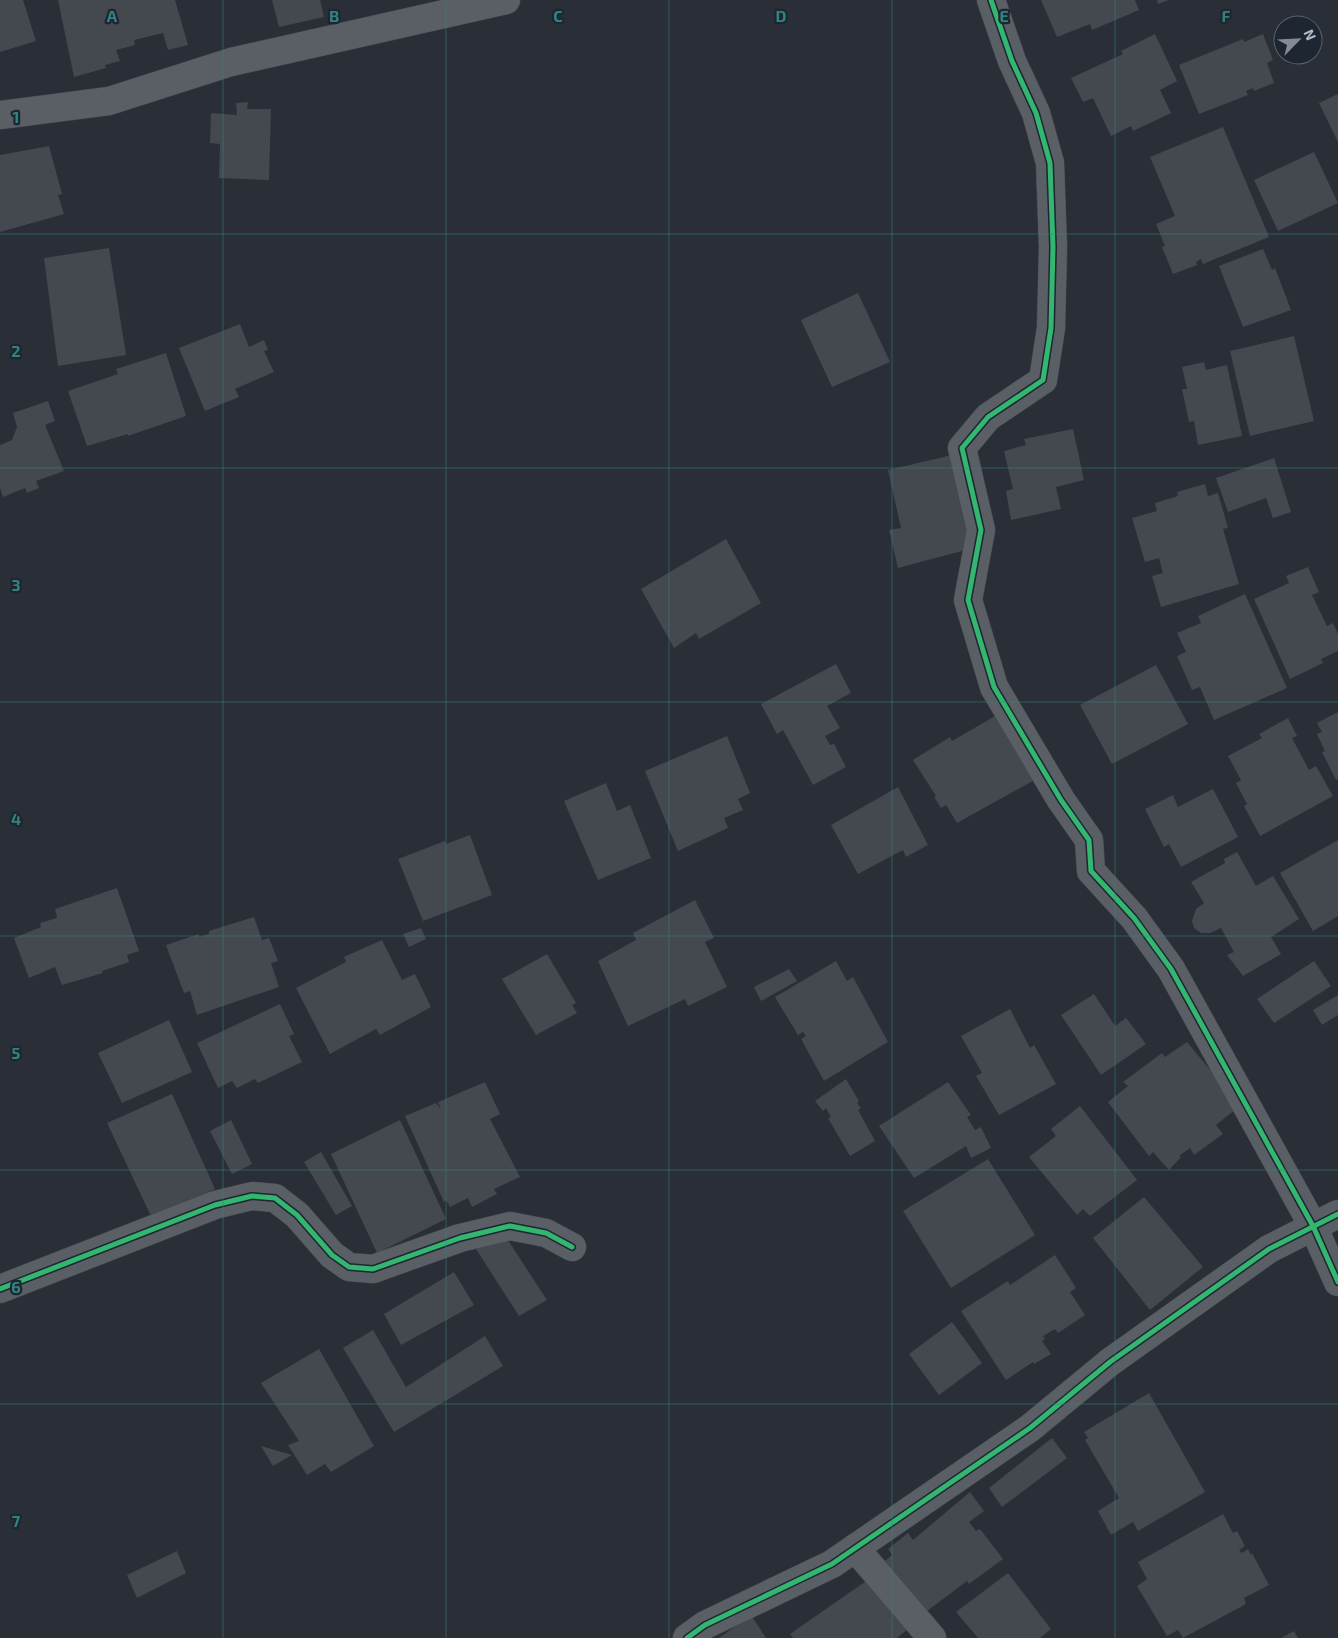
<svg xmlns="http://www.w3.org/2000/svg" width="1338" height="1638" viewBox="0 0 1338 1638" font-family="'Exo 2',sans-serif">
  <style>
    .building { fill: #44484f }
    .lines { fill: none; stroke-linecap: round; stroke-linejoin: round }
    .minor-casing { stroke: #474a51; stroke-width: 29 }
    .minor { stroke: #5a5e65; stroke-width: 28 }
    .cycleway-casing { stroke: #1e2632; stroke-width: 8 }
    .cycleway { stroke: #33b770; stroke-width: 5 }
    .grid { fill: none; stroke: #308480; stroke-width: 1; stroke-opacity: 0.55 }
    .grid-label { font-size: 16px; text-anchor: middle; font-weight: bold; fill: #308480; stroke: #1e2632; stroke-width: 4.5; stroke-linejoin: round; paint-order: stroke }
  </style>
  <rect width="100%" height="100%" fill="#2a2f37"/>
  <g class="building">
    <path d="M 0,0 L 23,0 L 36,41 L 0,52 Z"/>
    <path d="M 58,0 L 175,0 L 188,45 L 168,50 L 163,33 L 134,40 L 135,45 L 116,50 L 120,61 L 105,65 L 106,68 L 74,77 Z"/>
    <path d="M 272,0 L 320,0 L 324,17 L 279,27 Z"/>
    <path d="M 1041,0 L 1135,0 L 1139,10 L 1092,30 L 1090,24 L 1057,37 Z"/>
    <path d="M 1157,0 L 1169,0 L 1158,4 Z"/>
    <path d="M 1155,34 L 1177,81 L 1160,90 L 1171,113 L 1133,131 L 1131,126 L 1111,136 L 1093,98 L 1083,102 L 1071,78 L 1123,54 L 1121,51 Z"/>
    <path d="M 1263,34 L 1273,60 L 1267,63 L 1274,83 L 1254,91 L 1253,88 L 1246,91 L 1248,95 L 1199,114 L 1179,65 L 1243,39 L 1244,42 Z"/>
    <path d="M 1338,94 L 1338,142 L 1319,103 Z"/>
    <path d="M 248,102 L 247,109 L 271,109 L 269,180 L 219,178 L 220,144 L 210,143 L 211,113 L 237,115 L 236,103 Z"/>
    <path d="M 1223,127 L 1269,237 L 1203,264 L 1201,259 L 1196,262 L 1197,265 L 1173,274 L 1162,247 L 1165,246 L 1156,224 L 1175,216 L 1150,157 Z"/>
    <path d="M 49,146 L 62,194 L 58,195 L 64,214 L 0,232 L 0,155 Z"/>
    <path d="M 1314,152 L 1338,203 L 1278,231 L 1254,180 Z"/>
    <path d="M 109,248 L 126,355 L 58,366 L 44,258 Z"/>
    <path d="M 1263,249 L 1272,270 L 1275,268 L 1291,310 L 1243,327 L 1219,266 Z"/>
    <path d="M 858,293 L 890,362 L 832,387 L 801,320 Z"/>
    <path d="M 240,324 L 249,347 L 264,340 L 268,350 L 264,351 L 274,372 L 235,389 L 239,397 L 205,411 L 179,348 Z"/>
    <path d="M 1294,336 L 1314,421 L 1250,436 L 1230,351 Z"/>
    <path d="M 166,353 L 186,416 L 128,436 L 128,434 L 87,446 L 68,391 L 118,374 L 116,369 Z"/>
    <path d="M 1204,362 L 1206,370 L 1227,365 L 1242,436 L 1198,445 L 1194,421 L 1189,422 L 1182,389 L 1187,389 L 1182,367 Z"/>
    <path d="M 48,401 L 55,421 L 45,425 L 64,471 L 36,481 L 39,488 L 27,493 L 25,488 L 3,497 L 0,488 L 0,445 L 12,440 L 17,427 L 13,413 Z"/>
    <path d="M 1073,429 L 1084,480 L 1056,487 L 1061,509 L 1011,520 L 1006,491 L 1013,489 L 1004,451 L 1026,445 L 1024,439 Z"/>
    <path d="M 952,455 L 973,548 L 898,568 L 889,530 L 901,528 L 888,470 Z"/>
    <path d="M 1274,458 L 1291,512 L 1273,518 L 1266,498 L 1228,512 L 1216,478 Z"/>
    <path d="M 1205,484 L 1208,496 L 1218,493 L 1228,528 L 1223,529 L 1239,584 L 1161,607 L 1152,576 L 1163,573 L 1159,558 L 1145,562 L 1132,518 L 1157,511 L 1155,503 L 1178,496 L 1177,492 Z"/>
    <path d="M 726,539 L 761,603 L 699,639 L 696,633 L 674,648 L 641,589 Z"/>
    <path d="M 1308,567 L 1319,592 L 1312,595 L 1327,626 L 1333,623 L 1338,634 L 1338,651 L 1321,659 L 1323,663 L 1290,679 L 1254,599 L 1289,583 L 1286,576 Z"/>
    <path d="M 1245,594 L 1287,688 L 1214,720 L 1200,687 L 1192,690 L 1177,656 L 1186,652 L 1177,633 L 1201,623 L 1198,616 Z"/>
    <path d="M 836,664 L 851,693 L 827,706 L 840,728 L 825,736 L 830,745 L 834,744 L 846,767 L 813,785 L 783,730 L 777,734 L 761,704 Z"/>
    <path d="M 1156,665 L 1188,724 L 1112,764 L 1080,705 Z"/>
    <path d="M 1338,712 L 1338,779 L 1336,780 L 1322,752 L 1325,751 L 1317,734 L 1322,732 L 1317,723 Z"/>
    <path d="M 995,716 L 1008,738 L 1014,734 L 1038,778 L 957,823 L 946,805 L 941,808 L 934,797 L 936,796 L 913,760 L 950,737 L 952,741 Z"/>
    <path d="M 1288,718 L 1297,736 L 1292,738 L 1309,770 L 1316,766 L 1333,796 L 1260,836 L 1244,806 L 1247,804 L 1236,783 L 1241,780 L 1228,756 L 1262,738 L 1259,734 Z"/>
    <path d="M 727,736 L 750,793 L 738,799 L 743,810 L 724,818 L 728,828 L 678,851 L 645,771 Z"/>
    <path d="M 606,783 L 617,811 L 630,805 L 651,858 L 598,880 L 564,801 Z"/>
    <path d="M 898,787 L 928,845 L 906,857 L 903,850 L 858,874 L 831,825 Z"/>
    <path d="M 1213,789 L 1238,837 L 1181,867 L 1169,844 L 1164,847 L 1145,809 L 1173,795 L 1178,807 Z"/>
    <path d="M 470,835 L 492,895 L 423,921 L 398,859 L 445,841 L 446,844 Z"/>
    <path d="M 1338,840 L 1338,916 L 1313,931 L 1280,873 Z"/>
    <path d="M 1237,852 L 1256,886 L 1273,876 L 1299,919 L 1271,937 L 1281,954 L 1243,976 L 1227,955 L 1234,952 L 1221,928 L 1210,933 L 1201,933 L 1194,928 L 1192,921 L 1196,909 L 1204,903 L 1191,882 L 1225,863 L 1224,859 Z"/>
    <path d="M 117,888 L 139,951 L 127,955 L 129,962 L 102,971 L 103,973 L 62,985 L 55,967 L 29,978 L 14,938 L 41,927 L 40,923 L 57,918 L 55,909 Z"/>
    <path d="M 695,900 L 714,938 L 705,942 L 727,987 L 688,1006 L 685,999 L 628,1026 L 598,961 L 636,940 L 633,933 Z"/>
    <path d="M 254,917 L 262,940 L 269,938 L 278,961 L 271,963 L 279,987 L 197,1015 L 190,991 L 184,993 L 166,945 L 199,934 L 199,937 L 209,934 L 209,931 Z"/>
    <path d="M 421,928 L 426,939 L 409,947 L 403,934 Z"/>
    <path d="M 382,940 L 402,980 L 415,974 L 431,1007 L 380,1035 L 376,1029 L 330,1054 L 296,988 L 346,962 L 344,957 Z"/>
    <path d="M 547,954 L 576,1003 L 572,1005 L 577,1013 L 536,1035 L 502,979 Z"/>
    <path d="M 836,961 L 847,981 L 853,977 L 888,1042 L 824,1081 L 801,1039 L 806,1036 L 803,1032 L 798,1035 L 775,997 Z"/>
    <path d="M 1314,961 L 1331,986 L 1274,1023 L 1257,999 Z"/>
    <path d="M 789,969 L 797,981 L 761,1001 L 754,987 Z"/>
    <path d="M 1094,994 L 1115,1026 L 1126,1018 L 1146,1044 L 1101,1075 L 1061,1015 Z"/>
    <path d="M 1338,995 L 1338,1015 L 1322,1025 L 1313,1010 Z"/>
    <path d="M 280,1004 L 294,1034 L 289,1036 L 302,1062 L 258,1083 L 255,1079 L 237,1088 L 232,1081 L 218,1088 L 197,1043 Z"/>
    <path d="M 1010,1009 L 1030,1048 L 1034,1045 L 1056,1084 L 999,1115 L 976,1076 L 982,1073 L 961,1036 Z"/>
    <path d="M 169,1020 L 192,1072 L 122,1103 L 98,1053 Z"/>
    <path d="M 1187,1042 L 1240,1106 L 1216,1125 L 1223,1134 L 1194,1155 L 1190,1148 L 1179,1156 L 1181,1157 L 1169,1170 L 1153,1152 L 1149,1156 L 1108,1102 L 1128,1086 L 1123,1082 L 1162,1053 L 1165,1057 Z"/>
    <path d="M 846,1079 L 859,1101 L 857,1103 L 861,1108 L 858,1110 L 875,1141 L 850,1156 L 828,1118 L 831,1117 L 826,1108 L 823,1111 L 815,1101 Z"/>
    <path d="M 485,1082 L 500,1114 L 490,1119 L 520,1177 L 494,1189 L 497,1194 L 472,1207 L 468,1198 L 450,1207 L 446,1200 L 444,1202 L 405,1116 L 436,1103 L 441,1109 L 438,1102 Z"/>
    <path d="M 948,1082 L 971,1115 L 967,1117 L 975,1130 L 981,1127 L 991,1148 L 971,1158 L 966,1146 L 914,1178 L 879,1126 Z"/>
    <path d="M 172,1094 L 215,1189 L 151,1216 L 107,1123 Z"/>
    <path d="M 1080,1106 L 1137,1180 L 1090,1216 L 1083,1209 L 1077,1215 L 1029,1157 L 1056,1136 L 1051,1129 Z"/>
    <path d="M 231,1120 L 252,1164 L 232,1174 L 210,1131 Z"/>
    <path d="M 400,1120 L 446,1219 L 377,1253 L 331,1154 Z"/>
    <path d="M 321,1152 L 352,1206 L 336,1215 L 304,1162 Z"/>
    <path d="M 988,1159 L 1035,1235 L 951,1288 L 903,1211 Z"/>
    <path d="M 1144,1197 L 1203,1267 L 1150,1310 L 1093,1238 Z"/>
    <path d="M 504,1234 L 547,1300 L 519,1316 L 476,1249 Z"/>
    <path d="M 1055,1255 L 1076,1288 L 1070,1292 L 1085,1315 L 1058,1333 L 1055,1329 L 1043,1336 L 1045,1339 L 1042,1341 L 1051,1354 L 1034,1364 L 1033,1362 L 1006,1380 L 961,1311 L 1008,1281 L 1010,1285 Z"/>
    <path d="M 454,1272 L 474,1305 L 401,1345 L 384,1314 Z"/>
    <path d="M 952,1322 L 982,1363 L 939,1395 L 909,1354 Z"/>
    <path d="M 373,1330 L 406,1387 L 485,1336 L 503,1366 L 394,1432 L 343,1348 Z"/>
    <path d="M 319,1349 L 374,1446 L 331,1472 L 325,1464 L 307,1475 L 288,1445 L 299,1441 L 261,1383 Z"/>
    <path d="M 1149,1393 L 1205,1492 L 1138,1531 L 1133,1522 L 1111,1535 L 1098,1511 L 1119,1498 L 1085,1440 L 1088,1438 L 1084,1432 Z"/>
    <path d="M 1052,1438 L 1067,1458 L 1002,1507 L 989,1488 Z"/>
    <path d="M 261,1446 L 292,1455 L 273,1466 Z"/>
    <path d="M 970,1492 L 984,1511 L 969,1522 L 976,1531 L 980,1529 L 1003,1559 L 969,1584 L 967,1581 L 919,1617 L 880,1565 L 892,1555 L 888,1549 L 908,1533 L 913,1540 Z"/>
    <path d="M 1223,1514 L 1233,1533 L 1237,1531 L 1245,1546 L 1239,1550 L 1242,1553 L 1248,1549 L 1251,1555 L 1252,1553 L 1269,1585 L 1244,1598 L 1246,1604 L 1183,1638 L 1178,1630 L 1167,1636 L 1137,1586 L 1147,1579 L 1138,1562 Z"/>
    <path d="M 177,1551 L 186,1573 L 137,1598 L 127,1575 Z"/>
    <path d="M 1008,1573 L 1051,1629 L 1040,1638 L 978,1638 L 956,1612 Z"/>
    <path d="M 869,1579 L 909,1628 L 897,1638 L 793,1638 L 790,1634 Z"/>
    <path d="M 751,1615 L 766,1638 L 719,1638 Z"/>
    <path d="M 1294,1631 L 1298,1638 L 1281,1638 Z"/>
  </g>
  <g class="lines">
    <defs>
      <g id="minor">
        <path d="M 991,0 L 1012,61 L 1036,113 L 1050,163 L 1053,247 L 1051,328 L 1043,380 L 988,417 L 962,448 L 981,530 L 968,600 L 994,687 L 1061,800 L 1089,840 L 1091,871 L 1134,918 L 1171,969 L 1313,1226 L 1338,1282"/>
        <path d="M 0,115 L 109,101 L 231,62 L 506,0"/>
        <path d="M 0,1289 L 215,1205 L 252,1196 L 275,1198 L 297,1215 L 332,1255 L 349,1267 L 373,1269 L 460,1238 L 510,1226 L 546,1233 L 572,1247"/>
        <path d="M 855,1548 L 932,1638"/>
        <path d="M 687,1638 L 705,1625 L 832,1564 L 1030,1428 L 1110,1362 L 1269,1249 L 1338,1214"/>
      </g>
    </defs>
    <use href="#minor" class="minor-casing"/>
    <use href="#minor" class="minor"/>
    <defs>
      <g id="cycleway">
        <path d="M 991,0 L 1012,61 L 1036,113 L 1050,163 L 1053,247 L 1051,328 L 1043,380 L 988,417 L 962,448 L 981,530 L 968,600 L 994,687 L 1061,800 L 1089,840 L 1091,871 L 1134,918 L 1171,969 L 1313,1226 L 1338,1282"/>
        <path d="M 0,1289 L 215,1205 L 252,1196 L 275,1198 L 297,1215 L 332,1255 L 349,1267 L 373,1269 L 460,1238 L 510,1226 L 546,1233 L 572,1247"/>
        <path d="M 687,1638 L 705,1625 L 832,1564 L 1030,1428 L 1110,1362 L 1269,1249 L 1338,1214"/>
      </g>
    </defs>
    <use href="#cycleway" class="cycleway-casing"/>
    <use href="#cycleway" class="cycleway"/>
  </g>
  <path class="grid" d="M 223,0 L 223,1638M 446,0 L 446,1638M 669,0 L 669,1638M 892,0 L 892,1638M 1115,0 L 1115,1638M 0,234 L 1338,234M 0,468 L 1338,468M 0,702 L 1338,702M 0,936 L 1338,936M 0,1170 L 1338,1170M 0,1404 L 1338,1404"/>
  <g class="grid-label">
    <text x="112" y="22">A</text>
    <text x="334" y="22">B</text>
    <text x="558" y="22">C</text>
    <text x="781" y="22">D</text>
    <text x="1004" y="22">E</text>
    <text x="1226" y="22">F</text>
    <text x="16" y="123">1</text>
    <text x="16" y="357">2</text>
    <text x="16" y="591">3</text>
    <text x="16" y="825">4</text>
    <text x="16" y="1059">5</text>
    <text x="16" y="1293">6</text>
    <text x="16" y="1527">7</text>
  </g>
  <g transform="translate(1298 40) rotate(66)"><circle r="24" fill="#1e2632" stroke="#5a626e"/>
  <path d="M0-4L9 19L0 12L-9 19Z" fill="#848b95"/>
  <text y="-8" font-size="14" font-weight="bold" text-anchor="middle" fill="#b4bcc8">N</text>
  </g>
</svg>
